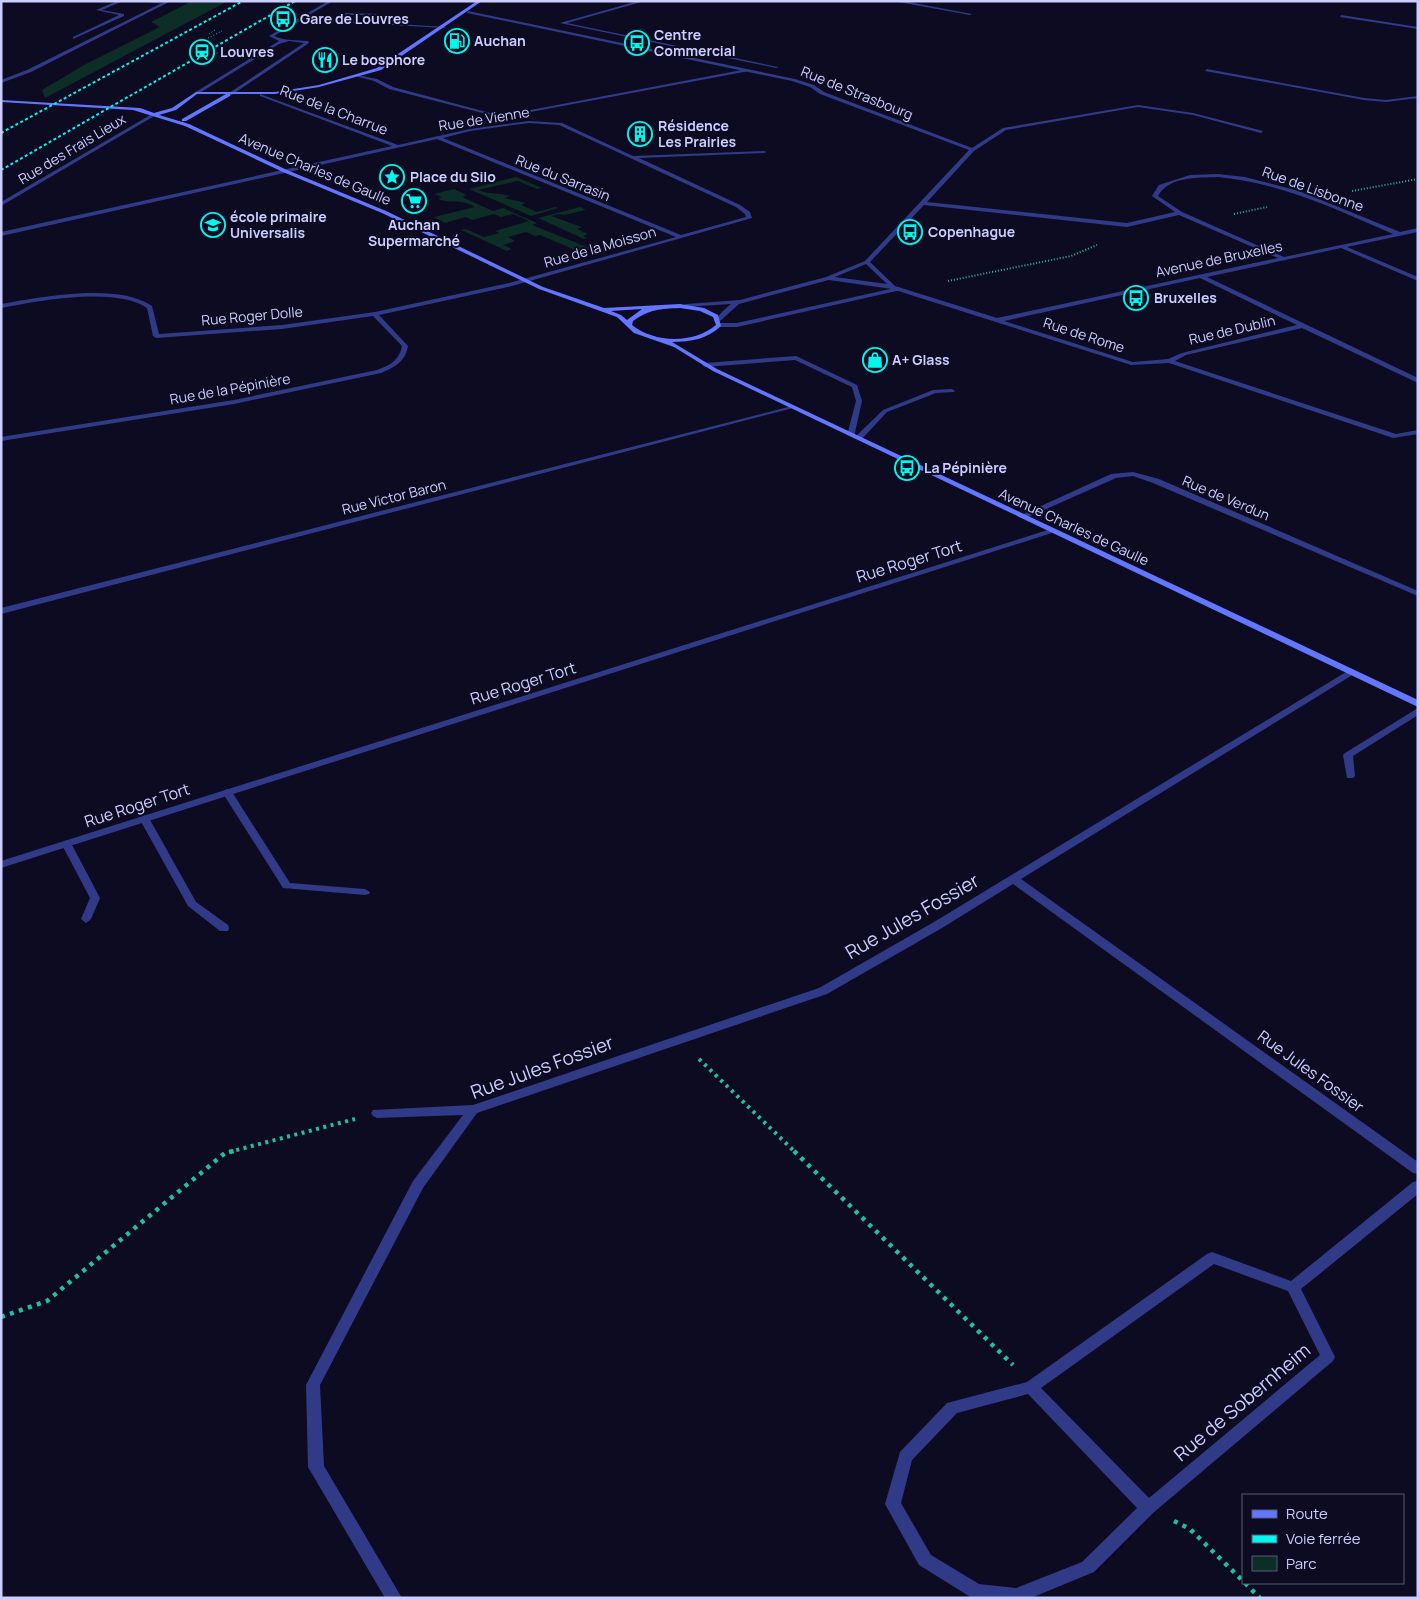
<svg xmlns="http://www.w3.org/2000/svg" width="1419" height="1599" viewBox="0 0 1419 1599" font-family="Manrope,sans-serif">
  <style>
    .green { fill: #0d2d27 }
    .lines { fill: none; stroke-linecap: round; stroke-linejoin: round }
    .path-far3 { stroke: #20bf9f; stroke-width: 1; stroke-dasharray: 1 2; stroke-linecap: butt }
    .path-far2 { stroke: #20bf9f; stroke-width: 2; stroke-dasharray: 1 2; stroke-linecap: butt }
    .path-far1 { stroke: #20bf9f; stroke-width: 4; stroke-dasharray: 3 4.5; stroke-linecap: butt }
    .path { stroke: #20bf9f; stroke-width: 4.5; stroke-dasharray: 4 5.5; stroke-linecap: butt }
    .lane { fill: #303a87; fill-rule: evenodd }
    .street { fill: #303a87; fill-rule: evenodd }
    .secondary { fill: #6376ff; fill-rule: evenodd }
    .rail { stroke: #00f7ec; stroke-width: 2; stroke-dasharray: 3 2.5; stroke-linecap: butt }
    .labels { text-anchor: middle; stroke-width: 4; stroke-linejoin: round; paint-order: stroke }
    .far-poi-label { font-size: 14px; font-weight: bold; fill: #ccceff; stroke: #0c0b22; text-anchor: start }
    .far-street-label { font-size: 14px; fill: #ccceff; stroke: #0c0b22 }
    .street-label { font-size: 16px; fill: #ccceff; stroke: #0c0b22 }
    .near-street-label { font-size: 19px; fill: #ccceff; stroke: #0c0b22 }
  </style>
  <rect width="100%" height="100%" fill="#0c0b22"/>
  <g class="green">
    <path d="M 192,1 L 228,1 L 45,98 L 42,90 L 84,65 L 160,27 L 151,22 Z"/>
    <path d="M 516,177 L 542,188 L 537,189 L 518,181 L 478,190 C 489,195 498,192 510,196 L 505,198 L 526,203 L 521,205 L 537,212 L 555,207 L 558,208 L 531,216 L 469,189 Z"/>
    <path d="M 454,189 L 467,195 L 462,197 L 493,211 L 503,208 L 537,223 L 532,225 L 592,249 L 573,249 L 540,235 L 535,236 L 526,232 L 508,237 L 515,241 L 503,245 L 512,249 L 507,251 L 461,230 L 466,229 L 484,237 L 499,233 L 495,231 L 529,221 L 513,214 L 501,217 L 494,214 L 472,220 L 466,217 L 445,223 L 434,217 L 475,207 C 458,197 452,205 438,199 L 442,197 L 434,194 Z"/>
    <path d="M 580,207 L 586,210 L 564,215 L 558,214 L 551,216 L 582,227 L 577,229 L 588,234 L 583,236 L 587,238 L 584,239 L 538,218 Z"/>
  </g>
  <g class="lines">
    <g class="path-far3">
      <path d="M 209,34 L 215,30"/>
      <path d="M 208,38 L 222,31"/>
      <path d="M 201,62 L 219,52"/>
    </g>
    <g class="path-far2">
      <path d="M 1352,191 L 1418,179"/>
      <path d="M 1234,214 L 1267,207"/>
      <path d="M 948,281 L 1071,256 L 1097,245"/>
    </g>
    <g class="path-far1">
      <path d="M 699,1059 L 795,1152"/>
      <path d="M 229,1152 L 355,1119"/>
    </g>
    <g class="path">
      <path d="M 794,1151 L 1013,1365"/>
      <path d="M 1,1317 L 47,1301 L 225,1153 L 234,1151"/>
      <path d="M 1174,1521 L 1190,1529 L 1243,1581"/>
      <path d="M 1245,1583 L 1260,1598"/>
    </g>
    <g class="lane">
      <path d="M 117,1 L 123,1 L 102,10 L 124,14 L 124,16 L 73,39 L 73,37 L 119,15 L 96,10 Z"/>
      <path d="M 139,1 L 167,3 L 165,4 Z"/>
      <path d="M 328,1 L 333,1 L 304,18 L 446,27 L 444,28 L 301,20 L 274,36 C 285,41 296,40 308,41 L 309,43 L 230,96 L 226,95 L 304,43 L 289,41 L 279,44 L 198,94 L 194,93 L 279,41 L 269,36 Z"/>
      <path d="M 638,1 L 645,1 L 567,23 L 778,67 L 776,68 L 560,23 Z"/>
      <path d="M 345,13 L 380,14 L 382,15 L 344,15 Z"/>
      <path d="M 1341,15 L 1418,27 L 1418,29 L 1340,17 Z"/>
      <path d="M 747,69 L 749,71 L 504,117 L 494,116 L 389,89 L 374,81 L 355,76 L 357,75 L 377,79 L 393,87 L 494,114 L 504,115 Z"/>
      <path d="M 1207,69 L 1364,98 L 1386,100 L 1418,96 L 1418,98 L 1386,102 L 1364,100 L 1205,71 Z"/>
      <path d="M 899,287 L 902,289 L 901,290 L 737,327 L 719,327 L 716,325 L 719,323 L 737,323 Z"/>
      <path d="M 796,356 L 857,385 L 862,401 L 854,437 L 847,435 L 856,401 L 852,387 L 795,360 L 705,367 L 702,365 L 705,363 Z"/>
      <path d="M 952,389 L 955,391 L 954,392 L 936,393 L 887,412 L 861,440 L 854,438 L 883,410 L 933,390 Z"/>
      <path d="M 1418,708 L 1418,715 L 1353,756 L 1355,776 L 1353,778 L 1347,778 L 1343,755 L 1345,753 Z"/>
      <path d="M 227,789 L 232,792 L 290,883 L 365,889 L 370,892 L 369,894 L 365,895 L 283,888 L 222,792 Z"/>
      <path d="M 144,815 L 149,818 L 196,902 L 228,925 L 229,928 L 228,931 L 220,931 L 188,906 L 139,818 Z"/>
      <path d="M 66,840 L 71,843 L 100,898 L 91,919 L 86,923 L 81,919 L 90,898 L 61,843 Z"/>
    </g>
    <g class="street">
      <path d="M 166,1 L 171,1 L 31,72 L 1,83 L 1,80 L 27,70 Z"/>
      <path d="M 893,1 L 903,1 L 972,14 L 970,15 Z"/>
      <path d="M 468,11 L 795,79 L 814,85 L 824,92 L 972,148 L 1003,128 L 1138,105 L 1193,113 L 1263,131 L 1261,133 L 1193,115 L 1138,107 L 1006,130 L 974,151 L 927,202 L 1127,223 L 1175,212 L 1152,196 L 1159,185 L 1190,175 L 1218,174 L 1245,177 L 1299,191 L 1400,232 L 1418,228 L 1418,232 L 1347,247 L 1418,277 L 1418,281 L 1341,248 L 1207,277 L 1418,378 L 1418,383 L 1302,328 L 1186,355 L 1175,361 L 1396,434 L 1418,430 L 1418,434 L 1393,438 L 1169,363 L 1131,365 L 892,289 L 829,280 L 739,304 L 719,322 L 716,320 C 720,313 725,309 731,304 L 684,307 L 683,306 L 686,304 L 740,300 L 826,277 L 865,261 L 969,150 L 820,94 L 810,87 L 792,81 L 467,13 ZM 1218,177 C 1284,184 1333,208 1393,234 L 1284,257 L 1182,212 L 1158,196 C 1169,176 1197,178 1218,177 ZM 924,205 L 1127,227 L 1179,215 L 1278,258 L 997,318 L 895,286 L 870,262 ZM 866,264 L 887,284 L 835,277 ZM 1200,278 L 1297,325 L 1182,353 L 1168,359 L 1133,362 L 1004,321 Z"/>
      <path d="M 260,94 L 398,145 L 470,129 L 529,121 L 562,123 L 633,156 L 764,151 L 766,152 L 764,153 L 639,158 L 740,205 L 750,212 L 752,218 L 512,286 L 379,315 L 408,346 C 405,362 395,367 381,373 L 234,404 L 1,441 L 1,437 L 234,400 L 377,370 C 390,365 399,361 402,346 L 373,316 L 282,329 L 156,338 L 153,336 L 147,308 C 115,286 37,301 1,308 L 1,304 C 40,297 118,282 152,306 L 159,334 L 282,325 L 375,312 L 509,283 L 676,237 L 437,139 L 1,236 L 1,232 L 392,146 L 260,96 ZM 529,123 L 559,125 L 736,207 L 745,214 L 746,217 L 681,235 L 443,138 L 470,131 Z"/>
      <path d="M 152,114 L 156,115 L 1,206 L 1,202 Z"/>
      <path d="M 792,406 L 797,407 L 1,614 L 1,608 Z"/>
      <path d="M 1133,472 L 1159,479 L 1418,591 L 1418,596 L 1153,483 L 1133,476 L 1116,478 L 1026,518 L 1023,518 L 1019,516 L 1111,474 Z"/>
      <path d="M 1051,529 L 1054,529 L 1058,531 L 1,868 L 1,861 Z"/>
      <path d="M 1351,669 L 1354,670 L 1356,672 L 1354,674 L 1021,879 L 1418,1162 L 1418,1174 L 1413,1173 L 1013,884 L 942,928 L 827,994 L 477,1113 L 423,1188 L 320,1385 L 324,1466 L 402,1598 L 385,1598 L 308,1467 L 306,1385 L 413,1181 L 463,1115 L 377,1118 L 373,1116 L 371,1113 L 373,1110 L 473,1105 L 819,988 L 934,922 Z"/>
      <path d="M 1418,1181 L 1418,1194 L 1301,1289 L 1335,1357 L 1333,1361 L 1153,1513 L 1094,1572 L 1031,1598 L 972,1598 L 919,1565 L 885,1504 L 900,1452 L 947,1403 L 1027,1382 L 1207,1254 L 1212,1252 L 1291,1281 L 1413,1182 ZM 1214,1264 L 1288,1291 L 1320,1355 L 1149,1498 L 1041,1388 ZM 1028,1394 L 1137,1508 L 1082,1562 L 1016,1588 L 979,1584 L 931,1555 L 901,1503 L 912,1460 L 957,1413 Z"/>
    </g>
    <path class="secondary" d="M 477,1 L 482,1 L 381,70 L 319,87 L 275,94 L 230,94 L 230,96 L 186,121 L 182,121 L 182,119 L 226,94 L 197,94 L 176,110 L 159,115 L 189,124 L 287,170 L 386,211 L 543,287 L 604,308 L 680,304 L 704,308 L 718,315 L 721,326 C 707,339 691,342 672,342 L 717,369 L 1418,700 L 1418,707 L 713,371 L 674,347 L 634,333 L 617,317 L 539,289 L 382,213 L 283,172 L 185,126 L 133,110 L 1,102 L 1,100 L 140,108 L 154,113 L 172,108 L 196,92 L 275,92 L 319,85 L 377,68 ZM 680,308 L 700,311 L 713,317 L 716,325 C 694,344 654,343 632,325 L 633,321 C 650,309 660,309 680,308 ZM 642,309 L 627,320 L 621,315 L 611,311 Z"/>
    <g class="rail">
      <path d="M 1,133 L 243,1"/>
      <path d="M 1,170 L 295,1"/>
    </g>
  </g>
  <defs>
    <symbol id="bus-ring" viewBox="-11 -11 22 22"><circle r="9.5" fill="#0c0b22" stroke="#00f7ec" stroke-width="1.5"/><path d="M-5-6H5V4H4V6H2V4H-2V6H-4V4H-5ZM-3.5-4V0h7V-4ZM-3.5 1.2v1.5H-2V1.2ZM2 1.2v1.5H3.5V1.2Z" fill="#00f7ec"/></symbol>
    <symbol id="fuel-ring" viewBox="-11 -11 22 22"><circle r="9.5" fill="#0c0b22" stroke="#00f7ec" stroke-width="1.5"/><path d="M-5.5-6h7V0h2V4h1.3V-2.5L3-4.5l.8-.8L6-3V5H2.5V1h-1V6h-7ZM-4.2-4.7v3.2H.2V-4.7Z" fill="#00f7ec"/></symbol>
    <symbol id="station-ring" viewBox="-11 -11 22 22"><circle r="9.5" fill="#0c0b22" stroke="#00f7ec" stroke-width="1.5"/><path d="M-3-6H3Q5-6 5-4V2Q5 4 3 4L4.5 6H3L1.5 4h-3L-3 6H-4.5L-3 4Q-5 4-5 2V-4Q-5-6-3-6ZM-3.5-4v3h7v-3ZM-3.5 1v1.5H-2V1ZM2 1v1.5H3.5V1Z" fill="#00f7ec"/></symbol>
    <symbol id="restaurant-ring" viewBox="-11 -11 22 22"><circle r="9.5" fill="#0c0b22" stroke="#00f7ec" stroke-width="1.5"/><path d="M-5-6h1v4h1v-4h1v4h1v-4h1v5L-1.5 .5V6h-2V.5L-5-1ZM5-6V6H3V1.5H1.5Q1.5-4 5-6Z" fill="#00f7ec"/></symbol>
    <symbol id="building-ring" viewBox="-11 -11 22 22"><circle r="9.5" fill="#0c0b22" stroke="#00f7ec" stroke-width="1.5"/><path d="M-4-6H4V6H1V3H-1V6H-4ZM-2.5-4.3h1.7v1.8h-1.7ZM.8-4.3h1.7v1.8H.8ZM-2.5-1h1.7V.8h-1.7ZM.8-1h1.7V.8H.8Z" fill="#00f7ec"/></symbol>
    <symbol id="sight-ring" viewBox="-11 -11 22 22"><circle r="9.5" fill="#0c0b22" stroke="#00f7ec" stroke-width="1.5"/><path d="M0-6L1.8-2.2L6-1.7L2.9 1.2L3.7 5.4L0 3.3L-3.7 5.4L-2.9 1.2L-6-1.7L-1.8-2.2Z" fill="#00f7ec"/></symbol>
    <symbol id="supermarket-ring" viewBox="-11 -11 22 22"><circle r="9.5" fill="#0c0b22" stroke="#00f7ec" stroke-width="1.5"/><path d="M-6-5.5h2.5l.6 2H6L4.5 2H-2.5L-4.4-4H-6ZM-1.5 3.2a1.3 1.3 0 1 0 .1 0ZM3 3.2a1.3 1.3 0 1 0 .1 0Z" fill="#00f7ec"/></symbol>
    <symbol id="school-ring" viewBox="-11 -11 22 22"><circle r="9.5" fill="#0c0b22" stroke="#00f7ec" stroke-width="1.5"/><path d="M0-5L7-2L0 1L-7-2ZM-4 1L0 2.5L4 1V4Q0 6-4 4Z" fill="#00f7ec"/></symbol>
    <symbol id="shop-ring" viewBox="-11 -11 22 22"><circle r="9.5" fill="#0c0b22" stroke="#00f7ec" stroke-width="1.5"/><path d="M-5-2.5h2.3a2.7 3.5 0 0 1 5.4 0H5L5.5 6h-11ZM-1.5-2.5h3a1.5 2.3 0 0 0-3 0Z" fill="#00f7ec"/></symbol>
  </defs>
  <g fill-rule="evenodd">
    <use href="#bus-ring" x="269" y="5" width="28" height="28"/>
    <use href="#fuel-ring" x="443" y="27" width="28" height="28"/>
    <use href="#bus-ring" x="623" y="29" width="28" height="28"/>
    <use href="#station-ring" x="188" y="38" width="28" height="28"/>
    <use href="#restaurant-ring" x="311" y="46" width="28" height="28"/>
    <use href="#building-ring" x="626" y="120" width="28" height="28"/>
    <use href="#sight-ring" x="378" y="163" width="28" height="28"/>
    <use href="#supermarket-ring" x="400" y="187" width="28" height="28"/>
    <use href="#school-ring" x="199" y="211" width="28" height="28"/>
    <use href="#bus-ring" x="896" y="218" width="28" height="28"/>
    <use href="#bus-ring" x="1122" y="284" width="28" height="28"/>
    <use href="#shop-ring" x="861" y="346" width="28" height="28"/>
    <use href="#bus-ring" x="893" y="454" width="28" height="28"/>
  </g>
  <g class="labels">
    <g class="far-poi-label">
      <text x="300" y="24">Gare de Louvres</text>
      <text x="654" y="40">Centre<tspan x="654" dy="16">Commercial</tspan></text>
      <text x="474" y="46">Auchan</text>
      <text x="220" y="57">Louvres</text>
      <text x="342" y="65">Le bosphore</text>
      <text x="658" y="131">Résidence<tspan x="658" dy="16">Les Prairies</tspan></text>
      <text x="410" y="182">Place du Silo</text>
      <text x="230" y="222">école primaire<tspan x="230" dy="16">Universalis</tspan></text>
      <text x="414" y="230" text-anchor="middle">Auchan<tspan x="414" dy="16">Supermarché</tspan></text>
      <text x="928" y="237">Copenhague</text>
      <text x="1154" y="303">Bruxelles</text>
      <text x="892" y="365">A+ Glass</text>
      <text x="924" y="473">La Pépinière</text>
    </g>
    <g class="far-street-label">
      <text transform="translate(857 93) rotate(22)" y="5">Rue de Strasbourg</text>
      <text transform="translate(334 110) rotate(21)" y="5">Rue de la Charrue</text>
      <text transform="translate(484 119) rotate(-9)" y="5">Rue de Vienne</text>
      <text transform="translate(72 149) rotate(-31)" y="5">Rue des Frais Lieux</text>
      <text transform="translate(315 169) rotate(23)" y="5">Avenue Charles de Gaulle</text>
      <text transform="translate(563 178) rotate(22)" y="5">Rue du Sarrasin</text>
      <text transform="translate(1313 189) rotate(20)" y="5">Rue de Lisbonne</text>
      <text transform="translate(600 247) rotate(-16)" y="5">Rue de la Moisson</text>
      <text transform="translate(1219 259) rotate(-12)" y="5">Avenue de Bruxelles</text>
      <text transform="translate(252 316) rotate(-5)" y="5">Rue Roger Dolle</text>
      <text transform="translate(1232 330) rotate(-13)" y="5">Rue de Dublin</text>
      <text transform="translate(1084 335) rotate(18)" y="5">Rue de Rome</text>
      <text transform="translate(230 389) rotate(-10)" y="5">Rue de la Pépinière</text>
      <text transform="translate(394 497) rotate(-14)" y="5">Rue Victor Baron</text>
      <text transform="translate(1226 498) rotate(23)" y="5">Rue de Verdun</text>
      <text transform="translate(1074 527) rotate(25)" y="5">Avenue Charles de Gaulle</text>
    </g>
    <g class="street-label">
      <text transform="translate(909 561) rotate(-17)" y="6">Rue Roger Tort</text>
      <text transform="translate(523 683) rotate(-17)" y="6">Rue Roger Tort</text>
      <text transform="translate(137 805) rotate(-18)" y="6">Rue Roger Tort</text>
      <text transform="translate(1311 1071) rotate(36)" y="6">Rue Jules Fossier</text>
    </g>
    <g class="near-street-label">
      <text transform="translate(912 916) rotate(-30)" y="7">Rue Jules Fossier</text>
      <text transform="translate(542 1067) rotate(-20)" y="7">Rue Jules Fossier</text>
      <text transform="translate(1242 1402) rotate(-40)" y="7">Rue de Sobernheim</text>
    </g>
  </g>
  <rect width="1419" height="1599" fill="none" stroke="#ccceff" stroke-width="5"/>
  <rect x="1242" y="1494" width="162" height="90" fill="#0c0b22" stroke="#59597a"/>
  <rect x="1252" y="1510" width="25" height="8" fill="#6376ff" stroke="#59597a"/>
  <text x="1286" y="1519" font-size="15" fill="#ccceff">Route</text>
  <rect x="1252" y="1535" width="25" height="8" fill="#00f7ec" stroke="#59597a"/>
  <text x="1286" y="1544" font-size="15" fill="#ccceff">Voie ferrée</text>
  <rect x="1252" y="1556" width="25" height="15" fill="#0d2d27" stroke="#59597a"/>
  <text x="1286" y="1569" font-size="15" fill="#ccceff">Parc</text>
</svg>
